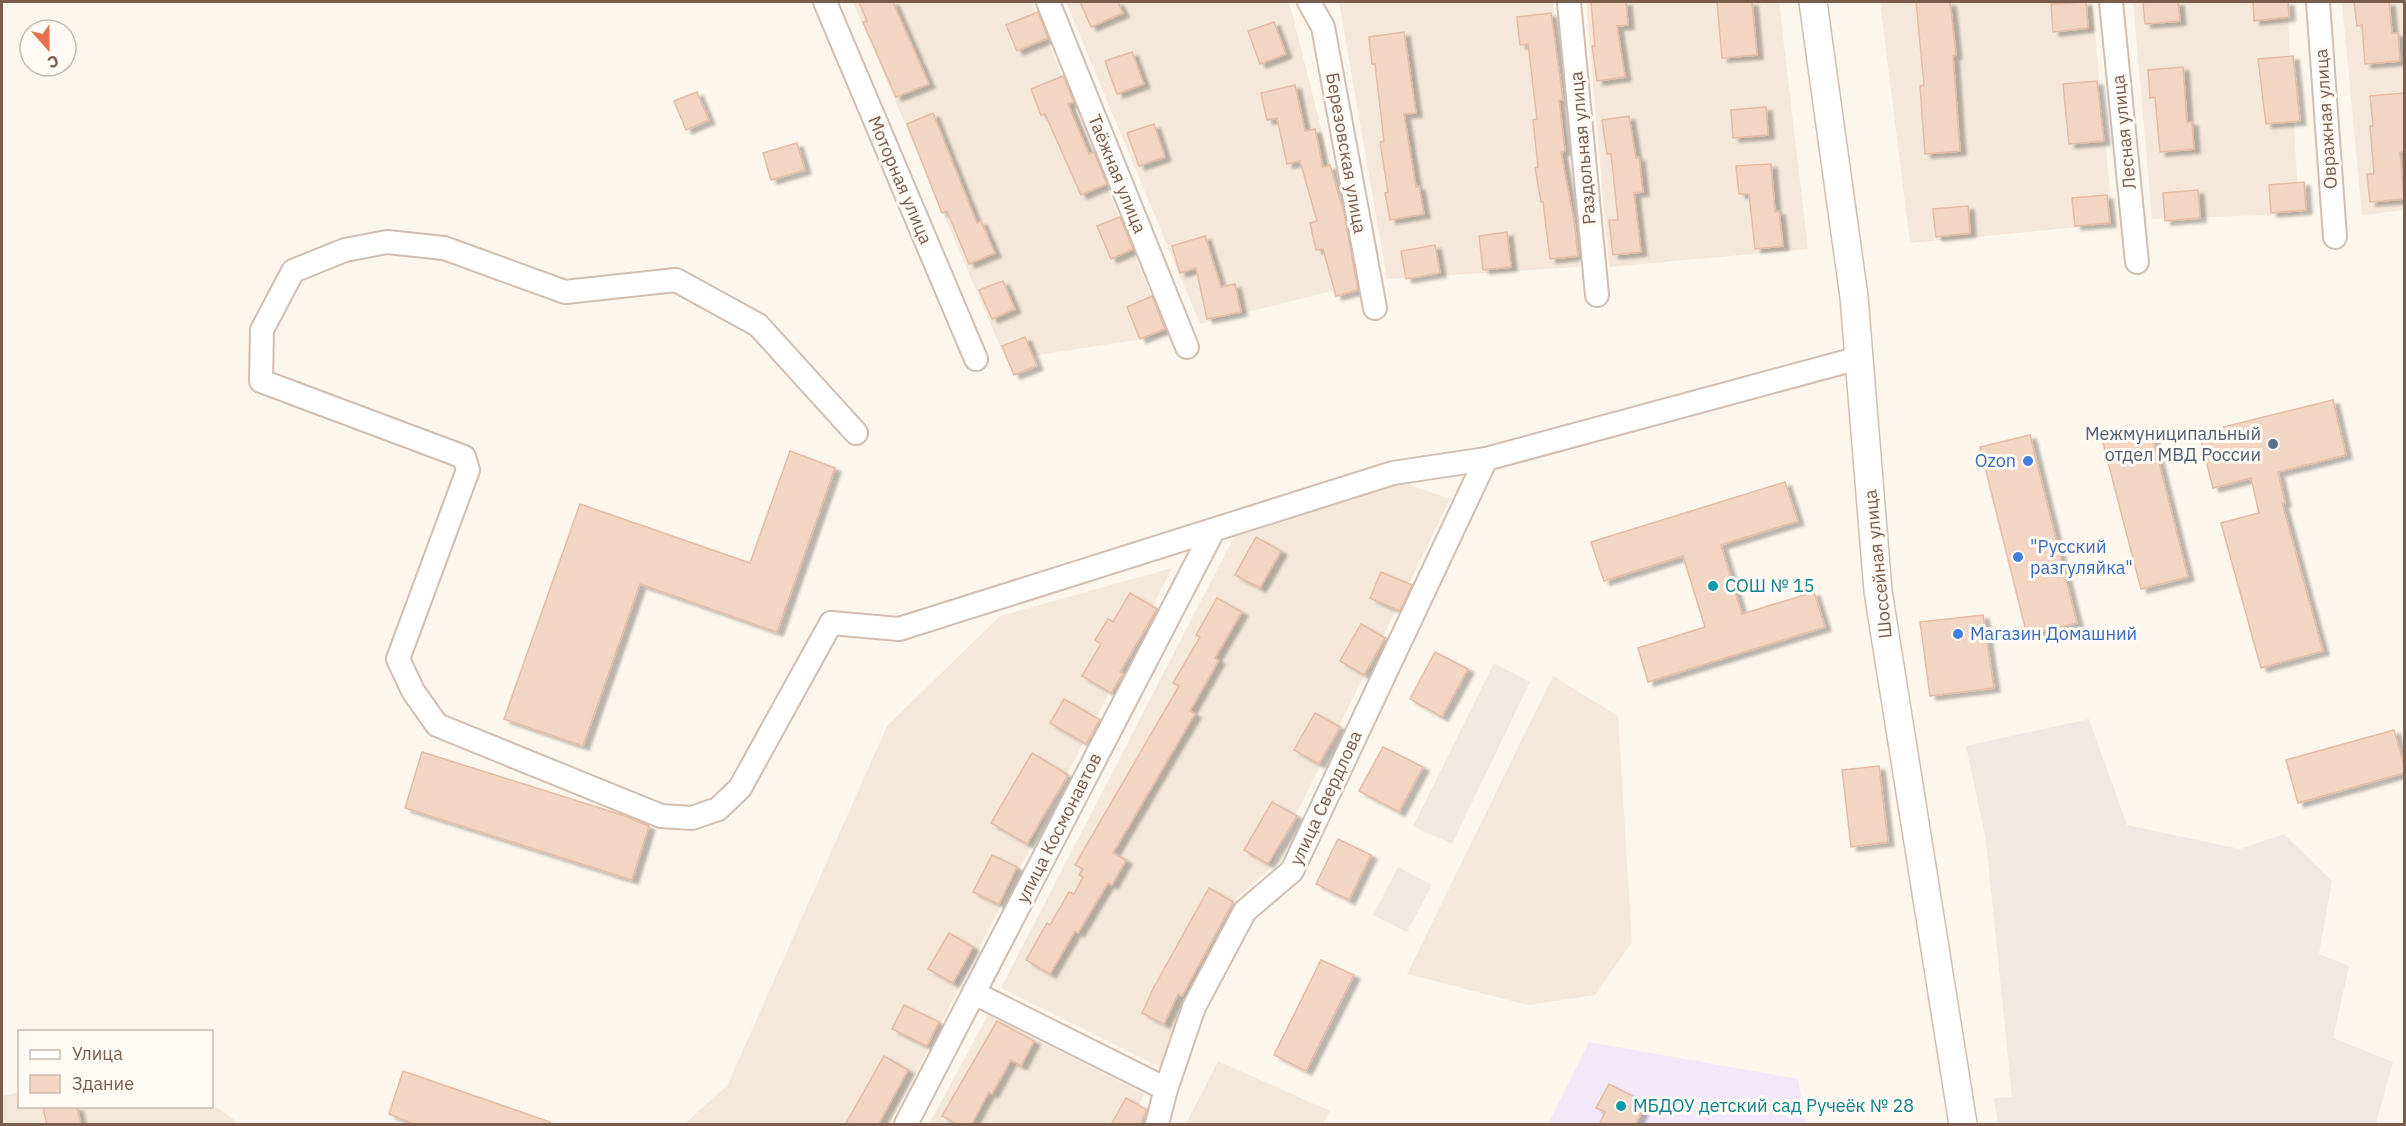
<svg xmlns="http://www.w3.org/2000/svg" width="2406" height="1126" viewBox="0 0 2406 1126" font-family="'IBM Plex Sans',sans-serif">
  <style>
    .residential { fill: #f5e8da }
    .industrial { fill: #efe9e4 }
    .education { fill: #f3e8fa }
    .building { fill: #f3d5c3; stroke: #e6bba3; stroke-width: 1.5; filter: url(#shadow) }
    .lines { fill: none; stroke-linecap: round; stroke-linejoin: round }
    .minor-casing { stroke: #d1beb0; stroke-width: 26 }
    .tertiary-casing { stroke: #d1beb0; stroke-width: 30 }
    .minor { stroke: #fff; stroke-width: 22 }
    .tertiary { stroke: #fff; stroke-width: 27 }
    .service-dot { fill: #5c6f8a; stroke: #fffaf3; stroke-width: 2 }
    .shop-dot { fill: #3f7fe0; stroke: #fffaf3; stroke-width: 2 }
    .culture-dot { fill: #0f9aa8; stroke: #fffaf3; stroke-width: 2 }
    .labels { text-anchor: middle; stroke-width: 6; stroke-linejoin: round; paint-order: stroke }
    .street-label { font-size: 18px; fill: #7a5c4d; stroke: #fffaf3 }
    .service-label { font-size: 18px; fill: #4e5e75; stroke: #fffaf3; text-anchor: end }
    .shop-label { font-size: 18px; fill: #366cbe; stroke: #fffaf3; text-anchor: start }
    .culture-label { font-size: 18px; fill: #0d838f; stroke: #fffaf3; text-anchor: start }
  </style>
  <defs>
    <filter id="shadow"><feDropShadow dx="6" dy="4" stdDeviation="1.5" flood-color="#0004"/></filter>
  </defs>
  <rect width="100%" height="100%" fill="#fdf6ec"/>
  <g class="residential">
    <path d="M 853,2 L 1032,2 L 1167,335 L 1006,360 Z"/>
    <path d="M 1066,2 L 1287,2 L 1291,9 L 1360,284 L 1200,324 Z"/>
    <path d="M 1339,2 L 1553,2 L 1579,267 L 1387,279 Z"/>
    <path d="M 1586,2 L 1779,2 L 1808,249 L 1609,267 Z"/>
    <path d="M 1880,2 L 2092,2 L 2113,224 L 1910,243 Z"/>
    <path d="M 2133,2 L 2287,2 L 2299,214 L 2152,219 Z"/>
    <path d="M 2342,2 L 2404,2 L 2404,210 L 2362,215 Z"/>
    <path d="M 1398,481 L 1450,499 L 1270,868 L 1224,909 L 1162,1068 L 1001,988 L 1237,531 Z"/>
    <path d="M 1172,568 L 890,1124 L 684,1124 L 727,1086 L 887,726 L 1000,616 Z"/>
    <path d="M 1553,676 L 1618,716 L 1632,942 L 1595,995 L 1528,1005 L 1407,974 Z"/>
    <path d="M 988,1015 L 1144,1094 L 1129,1124 L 929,1124 Z"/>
    <path d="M 1218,1061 L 1330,1111 L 1323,1124 L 1186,1124 Z"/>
    <path d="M 19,1092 L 20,1106 L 212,1106 L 212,1104 L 240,1124 L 2,1124 L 2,1096 Z"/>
  </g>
  <g class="industrial">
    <path d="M 1494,663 L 1530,682 L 1452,844 L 1413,826 Z"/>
    <path d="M 2089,719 L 2127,825 L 2240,849 L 2284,834 L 2332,881 L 2319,954 L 2349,966 L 2333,1038 L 2393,1062 L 2376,1124 L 1998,1124 L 1994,1098 L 2012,1097 L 1986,841 L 1966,746 Z"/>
    <path d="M 1398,867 L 1432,885 L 1407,932 L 1373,915 Z"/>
  </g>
  <path class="education" d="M 1589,1042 L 1798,1079 L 1806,1124 L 1548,1124 Z"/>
  <g class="building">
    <path d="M 859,2 L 893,2 L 929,84 L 896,97 L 863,22 L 867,21 Z"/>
    <path d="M 1080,2 L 1118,2 L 1123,13 L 1091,27 Z"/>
    <path d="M 1591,2 L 1626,2 L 1628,25 L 1617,26 L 1625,77 L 1597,81 L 1592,46 L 1595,46 Z"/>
    <path d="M 1717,2 L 1752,2 L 1757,55 L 1722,58 Z"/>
    <path d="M 1916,2 L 1950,2 L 1956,55 L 1953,56 L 1960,151 L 1925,154 L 1920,86 L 1924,85 Z"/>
    <path d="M 2086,2 L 2088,28 L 2053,32 L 2051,4 Z"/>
    <path d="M 2143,2 L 2178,2 L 2180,21 L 2145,24 Z"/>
    <path d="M 2253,2 L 2288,2 L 2289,17 L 2254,21 Z"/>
    <path d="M 2354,2 L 2389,2 L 2392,33 L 2398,33 L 2400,61 L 2365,64 L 2362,25 L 2357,26 Z"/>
    <path d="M 1038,12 L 1048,38 L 1017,51 L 1006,25 Z"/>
    <path d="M 1551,13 L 1563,100 L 1559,100 L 1565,151 L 1561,152 L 1574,221 L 1578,256 L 1550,259 L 1543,202 L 1541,202 L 1535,168 L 1538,167 L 1533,120 L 1537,119 L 1528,44 L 1520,45 L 1517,17 Z"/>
    <path d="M 1274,22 L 1286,54 L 1260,64 L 1248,31 Z"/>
    <path d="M 1404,32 L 1416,113 L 1404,114 L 1416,187 L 1419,186 L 1424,214 L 1390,220 L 1385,193 L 1388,192 L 1380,142 L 1384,141 L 1375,64 L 1372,64 L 1369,37 Z"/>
    <path d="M 1132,52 L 1144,84 L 1117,94 L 1105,61 Z"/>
    <path d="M 2293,56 L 2300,121 L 2266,124 L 2258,59 Z"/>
    <path d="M 2183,67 L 2187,122 L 2192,122 L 2194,149 L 2160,152 L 2155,97 L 2150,98 L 2148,70 Z"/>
    <path d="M 1063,76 L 1074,102 L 1068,104 L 1089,154 L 1094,152 L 1107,184 L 1081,195 L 1045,114 L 1041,115 L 1031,89 Z"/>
    <path d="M 2097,81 L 2104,141 L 2069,144 L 2063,84 Z"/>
    <path d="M 1295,85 L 1305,131 L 1315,129 L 1323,167 L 1330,165 L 1344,213 L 1358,290 L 1336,296 L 1323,249 L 1316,250 L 1310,223 L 1317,221 L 1300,161 L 1287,164 L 1277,118 L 1267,120 L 1261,93 Z"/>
    <path d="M 697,92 L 709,120 L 686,130 L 674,101 Z"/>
    <path d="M 2404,93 L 2404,151 L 2400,152 L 2404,199 L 2370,202 L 2367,174 L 2374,174 L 2370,126 L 2373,126 L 2370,96 Z"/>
    <path d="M 1766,107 L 1768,135 L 1733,138 L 1731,110 Z"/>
    <path d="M 933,113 L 977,223 L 981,221 L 995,253 L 969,264 L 947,211 L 942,213 L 907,124 Z"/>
    <path d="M 1629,116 L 1636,158 L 1639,157 L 1643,192 L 1634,193 L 1641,252 L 1613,255 L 1609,220 L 1618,220 L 1611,154 L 1607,154 L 1602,120 Z"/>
    <path d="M 1154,124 L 1165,157 L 1139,166 L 1127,133 Z"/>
    <path d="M 797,143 L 805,170 L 771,180 L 763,153 Z"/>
    <path d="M 1771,164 L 1775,212 L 1779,211 L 1783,246 L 1755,249 L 1749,194 L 1739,194 L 1736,166 Z"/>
    <path d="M 2304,182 L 2306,210 L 2271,213 L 2269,185 Z"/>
    <path d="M 2198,190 L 2200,218 L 2165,221 L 2163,193 Z"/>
    <path d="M 2107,195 L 2110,223 L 2075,226 L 2072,198 Z"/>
    <path d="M 1968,206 L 1970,233 L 1936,237 L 1933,209 Z"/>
    <path d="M 1120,217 L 1133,249 L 1111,259 L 1097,226 Z"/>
    <path d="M 1507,232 L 1511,267 L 1483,270 L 1479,236 Z"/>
    <path d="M 1205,236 L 1221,287 L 1235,284 L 1241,312 L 1207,319 L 1196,268 L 1180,273 L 1172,246 Z"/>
    <path d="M 1435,245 L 1440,273 L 1406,279 L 1401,251 Z"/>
    <path d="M 1003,281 L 1015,309 L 992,319 L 979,290 Z"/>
    <path d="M 1152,296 L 1165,329 L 1140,339 L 1127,307 Z"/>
    <path d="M 1025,337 L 1037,366 L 1014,375 L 1002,346 Z"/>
    <path d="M 2333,400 L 2346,455 L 2278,472 L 2285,503 L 2282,503 L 2323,651 L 2261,668 L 2221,523 L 2259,513 L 2251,478 L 2213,488 L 2199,433 Z"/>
    <path d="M 2151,431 L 2188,577 L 2141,589 L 2103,443 Z"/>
    <path d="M 2030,435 L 2077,623 L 2027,635 L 1980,447 Z"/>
    <path d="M 790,451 L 835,468 L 777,632 L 640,584 L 583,746 L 504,719 L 580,504 L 750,563 Z"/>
    <path d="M 1785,482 L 1798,521 L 1721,545 L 1742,614 L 1814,592 L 1825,627 L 1648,682 L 1638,648 L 1705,627 L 1683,556 L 1604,581 L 1591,542 Z"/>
    <path d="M 1256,537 L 1281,551 L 1260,588 L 1235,575 Z"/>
    <path d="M 1381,572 L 1412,585 L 1400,611 L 1370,598 Z"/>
    <path d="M 1130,593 L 1157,609 L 1120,672 L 1123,674 L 1111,693 L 1082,676 L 1101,644 L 1095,640 L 1108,619 L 1113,622 Z"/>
    <path d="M 1217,598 L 1242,612 L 1215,658 L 1219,660 L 1190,711 L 1195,714 L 1113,853 L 1126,860 L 1112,885 L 1108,883 L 1078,933 L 1075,931 L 1050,974 L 1026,960 L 1047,923 L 1050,925 L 1069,892 L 1074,894 L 1083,877 L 1079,875 L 1083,869 L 1075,865 L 1179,686 L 1173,683 L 1200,637 L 1196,635 Z"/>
    <path d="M 1983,615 L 1994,688 L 1930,696 L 1920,622 Z"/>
    <path d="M 1361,624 L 1385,638 L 1364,675 L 1340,661 Z"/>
    <path d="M 1435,652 L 1468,669 L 1442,717 L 1410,699 Z"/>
    <path d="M 1064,699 L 1100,720 L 1086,744 L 1050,723 Z"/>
    <path d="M 1315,713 L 1340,727 L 1319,764 L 1294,750 Z"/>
    <path d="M 2394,730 L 2404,765 L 2404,773 L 2298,803 L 2286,760 Z"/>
    <path d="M 1383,747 L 1423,767 L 1399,812 L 1359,791 Z"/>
    <path d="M 422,752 L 622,815 L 649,826 L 632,880 L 405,808 Z"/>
    <path d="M 1032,753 L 1068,775 L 1027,844 L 991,823 Z"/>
    <path d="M 1879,766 L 1888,842 L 1851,847 L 1842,770 Z"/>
    <path d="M 1272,802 L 1297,816 L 1268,864 L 1244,850 Z"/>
    <path d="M 1338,839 L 1371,855 L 1349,900 L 1316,884 Z"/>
    <path d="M 992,855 L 1017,867 L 999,904 L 973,892 Z"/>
    <path d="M 1209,888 L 1233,902 L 1182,996 L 1178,994 L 1164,1024 L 1142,1013 L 1154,987 Z"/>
    <path d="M 949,933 L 973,947 L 953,983 L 928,969 Z"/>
    <path d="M 1321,960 L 1354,975 L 1306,1071 L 1274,1055 Z"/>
    <path d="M 904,1005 L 939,1022 L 927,1046 L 892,1029 Z"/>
    <path d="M 997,1021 L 1034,1041 L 1021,1066 L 1011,1060 L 992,1094 L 989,1092 L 971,1125 L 958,1125 L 942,1116 Z"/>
    <path d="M 884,1056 L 908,1070 L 878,1125 L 845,1125 Z"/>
    <path d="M 403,1071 L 550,1122 L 550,1125 L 416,1125 L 389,1114 Z"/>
    <path d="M 1609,1084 L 1646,1103 L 1635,1125 L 1599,1125 L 1605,1112 L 1596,1108 Z"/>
    <path d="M 1126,1098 L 1147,1110 L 1140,1125 L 1111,1125 Z"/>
    <path d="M 43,1107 L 77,1107 L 81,1125 L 47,1125 Z"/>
  </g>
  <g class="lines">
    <defs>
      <g id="minor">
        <path d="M 825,2 L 976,359"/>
        <path d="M 1048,2 L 1187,347"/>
        <path d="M 1309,2 L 1323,27 L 1375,308"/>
        <path d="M 1569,2 L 1597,295"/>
        <path d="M 2111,2 L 2137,262"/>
        <path d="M 2318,2 L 2335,237"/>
        <path d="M 856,433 L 758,325 L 676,280 L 565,292 L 444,248 L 387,242 L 345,250 L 293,271 L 262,330 L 261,381 L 464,457 L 468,470 L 398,659 L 413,691 L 437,725 L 661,816 L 692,818 L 718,809 L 740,788 L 831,623 L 899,629 L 1393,473 L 1486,459 L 1859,358"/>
        <path d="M 974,993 L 1166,1089"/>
        <path d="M 906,1124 L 1213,531"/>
        <path d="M 1157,1124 L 1166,1089 L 1194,1007 L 1245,911 L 1292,871 L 1486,459"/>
      </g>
      <path id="tertiary" d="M 1813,2 L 1854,297 L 1878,591 L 1963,1124"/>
    </defs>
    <use href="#minor" class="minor-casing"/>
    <use href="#tertiary" class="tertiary-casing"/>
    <use href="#minor" class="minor"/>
    <use href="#tertiary" class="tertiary"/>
  </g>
  <circle class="service-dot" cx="2273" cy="444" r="6"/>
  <g class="shop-dot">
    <circle cx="2028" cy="461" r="6"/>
    <circle cx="2018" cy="557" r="6"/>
    <circle cx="1958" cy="634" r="6"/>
  </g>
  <g class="culture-dot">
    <circle cx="1713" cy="586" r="6"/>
    <circle cx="1621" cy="1106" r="6"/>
  </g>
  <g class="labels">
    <g class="street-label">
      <text transform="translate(2326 119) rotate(-94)" y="6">Овражная улица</text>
      <text transform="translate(2124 132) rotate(-96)" y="6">Лесная улица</text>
      <text transform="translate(1583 148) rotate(-95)" y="6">Раздольная улица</text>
      <text transform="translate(1346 153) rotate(80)" y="6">Березовская улица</text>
      <text transform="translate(1117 174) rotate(68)" y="6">Таёжная улица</text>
      <text transform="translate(900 180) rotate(67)" y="6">Моторная улица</text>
      <text transform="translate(1878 564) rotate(-96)" y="6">Шоссейная улица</text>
      <text transform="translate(1326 798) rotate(-65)" y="6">улица Свердлова</text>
      <text transform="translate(1059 828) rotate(-63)" y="6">улица Космонавтов</text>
    </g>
    <g class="service-label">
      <text x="2261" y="440">Межмуниципальный<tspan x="2261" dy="21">отдел МВД России</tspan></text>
    </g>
    <g class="shop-label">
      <text x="2016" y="467" text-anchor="end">Ozon</text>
      <text x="2030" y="553">"Русский<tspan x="2030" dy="21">разгуляйка"</tspan></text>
      <text x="1970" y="640">Магазин Домашний</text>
    </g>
    <g class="culture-label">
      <text x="1725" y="592">СОШ № 15</text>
      <text x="1633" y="1112">МБДОУ детский сад Ручеёк № 28</text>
    </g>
  </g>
  <rect width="2406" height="1126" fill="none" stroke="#7a5c4d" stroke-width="6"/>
  <rect x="18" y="1030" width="195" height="78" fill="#fffaf3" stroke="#cabbb1" stroke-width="1.5"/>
  <rect x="30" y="1050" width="30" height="9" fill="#ffffff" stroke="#cabbb1" stroke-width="1.5"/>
  <text x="72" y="1060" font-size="18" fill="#7a5c4d">Улица</text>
  <rect x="30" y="1075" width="30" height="18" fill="#f3d5c3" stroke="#cabbb1" stroke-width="1.5"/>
  <text x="72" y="1090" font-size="18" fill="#7a5c4d">Здание</text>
  <g transform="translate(48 48) rotate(159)"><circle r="28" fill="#fffaf3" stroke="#cabbb1" stroke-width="1.5"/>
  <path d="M0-4.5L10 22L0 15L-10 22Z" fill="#e76f51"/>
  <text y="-9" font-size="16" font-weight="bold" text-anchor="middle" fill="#7a5c4d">С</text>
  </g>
</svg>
